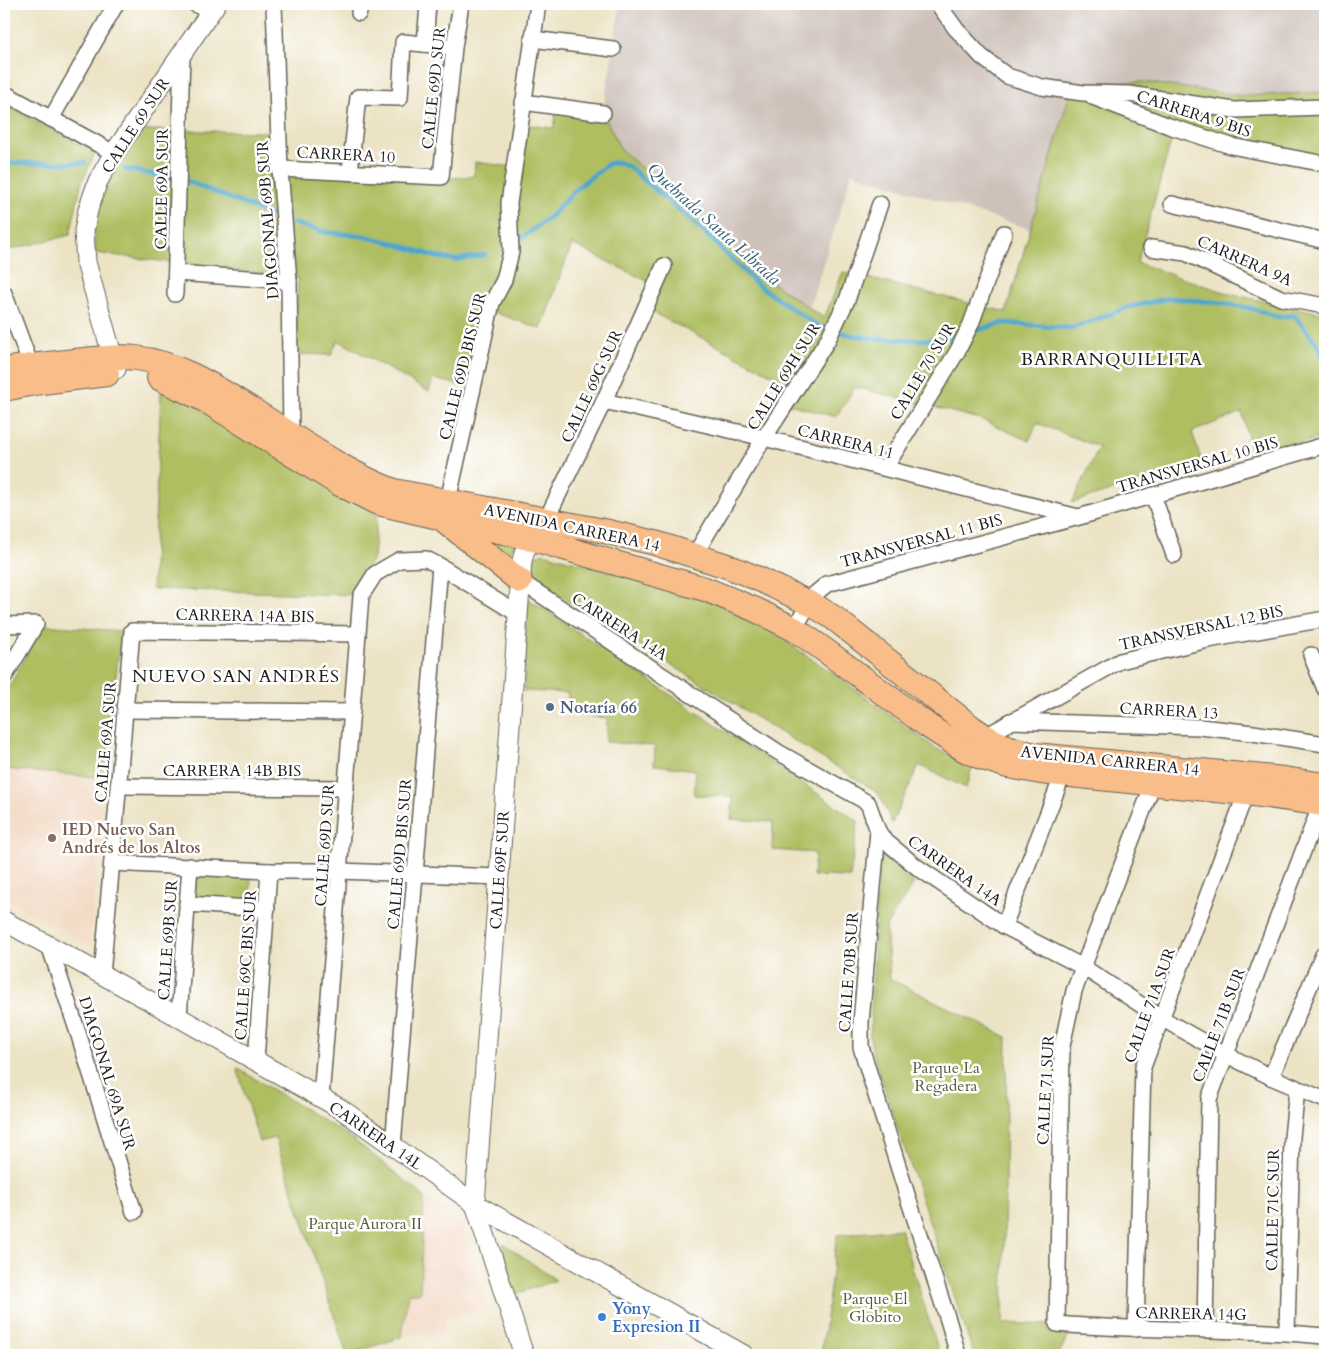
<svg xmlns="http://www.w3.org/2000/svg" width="1329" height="1359" viewBox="0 0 1329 1359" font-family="Cardo,serif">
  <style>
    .built { fill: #f1d5bd }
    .industrial { fill: #cec1ba }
    .green { fill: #aebe61; stroke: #656d3e }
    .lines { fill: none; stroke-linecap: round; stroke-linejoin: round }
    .stream { stroke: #4ca5ca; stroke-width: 5 }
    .minor-casing { stroke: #656257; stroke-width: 18 }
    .tertiary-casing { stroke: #656257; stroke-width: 21 }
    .primary-casing { stroke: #656257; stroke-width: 26 }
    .minor { stroke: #fff; stroke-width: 15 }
    .tertiary { stroke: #fff; stroke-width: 19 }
    .primary { stroke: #f8bd89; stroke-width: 24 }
    .service-dot { fill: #5c6f8a; stroke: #fff; stroke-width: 2 }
    .education-dot { fill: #8d6e63; stroke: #fff; stroke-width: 2 }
    .shop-dot { fill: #3f7fe0; stroke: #fff; stroke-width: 2 }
    .labels { text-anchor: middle; stroke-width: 5; stroke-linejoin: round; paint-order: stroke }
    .street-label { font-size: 16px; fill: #1c1c1c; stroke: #fff }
    .service-label { font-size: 16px; font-weight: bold; fill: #4e5e75; stroke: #fff; text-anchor: start }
    .education-label { font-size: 16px; font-weight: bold; fill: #785e54; stroke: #fff; text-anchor: start }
    .park-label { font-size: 16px; fill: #565d38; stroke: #fff }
    .shop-label { font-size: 16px; font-weight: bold; fill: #366cbe; stroke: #fff; text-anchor: start }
    .water-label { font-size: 18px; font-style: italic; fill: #346073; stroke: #fff }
    .neighbourhood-label { font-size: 18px; letter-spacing: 1px; fill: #1c1c1c; stroke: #fff }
  </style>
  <rect width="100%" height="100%" fill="#fff"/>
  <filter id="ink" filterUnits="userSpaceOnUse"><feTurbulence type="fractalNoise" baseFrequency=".02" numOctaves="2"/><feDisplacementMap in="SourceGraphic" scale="10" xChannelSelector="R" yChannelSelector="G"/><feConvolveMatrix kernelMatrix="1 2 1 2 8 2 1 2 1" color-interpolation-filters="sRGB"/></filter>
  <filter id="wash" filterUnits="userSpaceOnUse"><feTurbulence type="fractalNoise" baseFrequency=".0096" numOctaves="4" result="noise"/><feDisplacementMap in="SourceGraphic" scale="20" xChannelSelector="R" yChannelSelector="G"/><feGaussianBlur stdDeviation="1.12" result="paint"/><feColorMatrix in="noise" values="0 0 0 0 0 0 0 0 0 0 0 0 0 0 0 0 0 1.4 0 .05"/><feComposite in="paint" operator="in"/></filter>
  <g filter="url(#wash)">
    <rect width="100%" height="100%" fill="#ece3c5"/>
    <g class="built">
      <path d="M 4,769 L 105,778 L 90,946 L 4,898 Z"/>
      <path d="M 424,1196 L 445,1210 L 461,1227 L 487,1307 L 445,1320 L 443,1334 L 414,1334 L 402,1337 L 408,1293 L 420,1293 Z"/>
    </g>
    <path class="industrial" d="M 620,4 L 1325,4 L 1325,92 L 1244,96 L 1142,82 L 1073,83 L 1030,229 L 852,173 L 809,309 L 761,275 L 716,233 L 621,150 L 603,113 Z"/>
    <g class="green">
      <path d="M 1142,82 L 1244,96 L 1325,92 L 1325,170 L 1172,138 L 1137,263 L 1230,294 L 1325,314 L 1325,437 L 1252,455 L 1242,412 L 1192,432 L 1202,462 L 1072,503 L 1099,447 L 1037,423 L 1029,441 L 980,419 L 855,387 L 836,417 L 778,401 L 788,383 L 650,311 L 659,287 L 572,244 L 541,329 L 479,307 L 473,349 L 461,385 L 433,379 L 429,392 L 338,340 L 331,355 L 295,354 L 298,278 L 95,253 C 95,238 93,221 96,206 C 102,181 126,149 143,130 L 268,132 L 274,172 L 442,179 L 474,176 L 475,162 L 521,168 L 528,125 L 554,128 L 557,107 L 603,113 L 621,150 L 716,233 L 761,275 L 824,318 L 843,272 L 1006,312 L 1073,83 Z"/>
      <path d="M 4,104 L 95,153 L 81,184 L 70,235 L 4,251 Z"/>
      <path d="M 161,391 L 177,394 L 377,515 L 373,558 L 353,595 L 152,589 Z"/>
      <path d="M 477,535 L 517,541 C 509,549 510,555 511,565 Z"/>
      <path d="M 544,553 L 714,602 L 769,630 L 831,672 L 934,747 L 972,768 L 966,788 L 919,765 L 892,823 L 882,800 L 874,790 L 529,577 L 529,563 L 535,556 Z"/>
      <path d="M 527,598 L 858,821 L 850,877 L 813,876 L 815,853 L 772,850 L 773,822 L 731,819 L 733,797 L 694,795 L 696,770 L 654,765 L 655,746 L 606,742 L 607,718 L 567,714 L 568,693 L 524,691 Z"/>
      <path d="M 43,625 L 121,631 L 105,778 L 4,769 L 4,696 Z"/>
      <path d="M 879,854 L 914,883 L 886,926 L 890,979 L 1007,1037 L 1003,1323 L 1074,1326 L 1058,1355 L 974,1355 L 873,1054 L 870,1037 Z"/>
      <path d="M 196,874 L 251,876 L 250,901 L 195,900 Z"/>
      <path d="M 237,1068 L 349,1136 L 424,1196 L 420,1293 L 408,1293 L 402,1337 L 347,1355 L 275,1138 L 259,1142 Z"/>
      <path d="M 900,1229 L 940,1355 L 821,1355 L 837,1235 Z"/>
      <path d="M 503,1243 L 556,1280 L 513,1295 Z"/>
    </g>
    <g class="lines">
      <g class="stream">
        <path d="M 4,163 L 85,163"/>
        <path d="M 125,169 L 187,181 L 271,215"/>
        <path d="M 293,223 L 324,232 L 363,236 L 393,243 L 437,257 L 455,260 L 485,255"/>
        <path d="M 522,238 L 551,216 L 578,187 L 608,164 L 617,162 L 629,167 L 699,227 L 758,285 L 819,327 L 852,335 L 880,339 L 939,340 L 962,334"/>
        <path d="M 971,332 L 1003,323 L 1073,328 L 1129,307 L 1169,298 L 1222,303 L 1254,309 L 1277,317 L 1294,315 L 1317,344 L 1325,360"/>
      </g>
    </g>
  </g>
  <g filter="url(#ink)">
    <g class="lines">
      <defs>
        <g id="minor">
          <path d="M 195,4 L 211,12"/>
          <path d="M 274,4 L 280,169 L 289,281 L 291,434"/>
          <path d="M 359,4 L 359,13"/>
          <path d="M 938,4 L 956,29 L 982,57 L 1007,76 L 1042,87 L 1083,93 L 1129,94 L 1234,110 L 1325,107"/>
          <path d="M 532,39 L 613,49"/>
          <path d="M 425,44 L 428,4"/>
          <path d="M 4,93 L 114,153"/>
          <path d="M 1093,97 L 1169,126 L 1231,146 L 1325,164"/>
          <path d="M 523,102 L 603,113"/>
          <path d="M 51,119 L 116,4"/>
          <path d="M 280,169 L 441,177 L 454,47 L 461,4"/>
          <path d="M 350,171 L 358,97 L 400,98 L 403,42 L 454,47"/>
          <path d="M 1172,204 L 1325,241"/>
          <path d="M 1151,248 L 1186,253 L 1281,298 L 1325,306"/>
          <path d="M 176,273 L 289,281"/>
          <path d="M 4,293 L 31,366"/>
          <path d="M 175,294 L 182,54"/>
          <path d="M 604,401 L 764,438 L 1078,517"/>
          <path d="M 885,468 L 957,352 L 971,324 L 1004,233"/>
          <path d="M 1153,495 L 1174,555"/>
          <path d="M 448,501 L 489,316 L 492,303 L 504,280 L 511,252 L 509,203 L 538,4"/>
          <path d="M 546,520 L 604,401 L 664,266"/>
          <path d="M 694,556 L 764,438 L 827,341 L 847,300 L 880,204"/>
          <path d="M 520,581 L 778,752 L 868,803 L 878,831 L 884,840 L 917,867 L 1004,926 L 1083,967 L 1161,1018 L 1225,1054 L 1271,1077 L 1325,1100"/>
          <path d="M 4,625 L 36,624"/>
          <path d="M 794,629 L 815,594 L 827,584 L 1079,517 L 1325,445"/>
          <path d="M 1311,655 L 1325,689"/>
          <path d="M 4,677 L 36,624"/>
          <path d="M 125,710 L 352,712"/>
          <path d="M 1010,721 L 1200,727 L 1253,733 L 1325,744"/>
          <path d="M 984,737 L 1120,661 L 1208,640 L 1325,619"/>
          <path d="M 1153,784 L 1074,991 L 1062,1046 L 1057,1324 C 1146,1332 1236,1327 1325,1336"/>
          <path d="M 118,786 L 346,788"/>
          <path d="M 878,831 L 861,1022 L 861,1047 L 908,1198 L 949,1323 L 958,1355"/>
          <path d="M 112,863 L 269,871 L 339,871 L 499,877"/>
          <path d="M 187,904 L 267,909"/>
          <path d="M 1004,926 L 1063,774"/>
          <path d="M 49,945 L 80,1039 L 134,1212"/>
          <path d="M 102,975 L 132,631 L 358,634"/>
          <path d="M 179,1017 L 190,866"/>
          <path d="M 256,1061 L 269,871"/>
          <path d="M 1271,1077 L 1323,955 L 1325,956"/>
          <path d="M 321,1098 L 361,596 L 375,574 L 399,560 L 426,559 L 440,566 L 518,614"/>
          <path d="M 393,1146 L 440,566"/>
          <path d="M 1136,1329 L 1143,1067 L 1246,793"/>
          <path d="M 1205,1330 L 1209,1099 L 1321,804"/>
          <path d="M 1287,1332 L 1292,1137 L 1297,1089"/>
        </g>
        <g id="tertiary">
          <path d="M 116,369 L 86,262 L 84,231 L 88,210 L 98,181 L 114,153 L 216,4"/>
          <path d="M 4,921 L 150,1001 L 341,1109 L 475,1204 L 744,1355"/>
          <path d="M 524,1355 L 475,1204 L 522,561 L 525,550 L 533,539"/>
        </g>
        <g id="primary">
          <path d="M 4,370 C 34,365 64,362 94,359 C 108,358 122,356 136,358 C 176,363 209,383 243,404 C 291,434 341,471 394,491 L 604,531 L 655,543 L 727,566 L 759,579 L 815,606 L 834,618 L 971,727 C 991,742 1011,750 1035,755 L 1284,779 L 1325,785"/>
          <path d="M 159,378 L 205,400 L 338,483 L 378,503 L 533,539 L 705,589 L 754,609 L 794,629 L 819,646 L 928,726 L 965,750 L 983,758 L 1008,766 L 1041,772 L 1246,793 L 1325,804"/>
          <path d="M 4,389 L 34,383 L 107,374"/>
          <path d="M 445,521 L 520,581"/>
        </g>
      </defs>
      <use href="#minor" class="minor-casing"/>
      <use href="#tertiary" class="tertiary-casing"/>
      <use href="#primary" class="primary-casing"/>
      <use href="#minor" class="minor"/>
      <use href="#tertiary" class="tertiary"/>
      <use href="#primary" class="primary"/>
    </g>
  </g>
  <circle class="service-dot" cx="550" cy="707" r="5"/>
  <circle class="education-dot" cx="52" cy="838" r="5"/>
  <circle class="shop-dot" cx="602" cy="1317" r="5"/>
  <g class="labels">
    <g class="street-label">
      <text transform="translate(433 88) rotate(-84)" y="6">CALLE 69D SUR</text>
      <text transform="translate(1194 113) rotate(18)" y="6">CARRERA 9 BIS</text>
      <text transform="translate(135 125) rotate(-57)" y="6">CALLE 69 SUR</text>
      <text transform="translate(346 154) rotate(3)" y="6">CARRERA 10</text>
      <text transform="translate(161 189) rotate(-89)" y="6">CALLE 69A SUR</text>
      <text transform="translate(267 220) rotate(-94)" y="6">DIAGONAL 69B SUR</text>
      <text transform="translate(1245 260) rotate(24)" y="6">CARRERA 9A</text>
      <text transform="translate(462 366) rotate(-76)" y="6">CALLE 69D BIS SUR</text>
      <text transform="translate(922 371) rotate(-59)" y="6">CALLE 70 SUR</text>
      <text transform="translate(783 376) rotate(-58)" y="6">CALLE 69H SUR</text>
      <text transform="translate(591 386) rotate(-65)" y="6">CALLE 69G SUR</text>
      <text transform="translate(846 441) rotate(14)" y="6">CARRERA 11</text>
      <text transform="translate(1197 464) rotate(-16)" y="6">TRANSVERSAL 10 BIS</text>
      <text transform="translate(572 527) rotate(12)" y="6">AVENIDA CARRERA 14</text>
      <text transform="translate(921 540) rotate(-15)" y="6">TRANSVERSAL 11 BIS</text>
      <text transform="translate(245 615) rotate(1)" y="6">CARRERA 14A BIS</text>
      <text transform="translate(620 626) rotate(33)" y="6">CARRERA 14A</text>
      <text transform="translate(1201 627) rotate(-12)" y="6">TRANSVERSAL 12 BIS</text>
      <text transform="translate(1169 710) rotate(3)" y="6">CARRERA 13</text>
      <text transform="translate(105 742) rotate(-85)" y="6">CALLE 69A SUR</text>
      <text transform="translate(1110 760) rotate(6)" y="6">AVENIDA CARRERA 14</text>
      <text x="232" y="776">CARRERA 14B BIS</text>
      <text transform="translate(324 845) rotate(-86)" y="6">CALLE 69D SUR</text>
      <text transform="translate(399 854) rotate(-85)" y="6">CALLE 69D BIS SUR</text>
      <text transform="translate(499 870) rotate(-86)" y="6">CALLE 69F SUR</text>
      <text transform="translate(955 870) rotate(35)" y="6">CARRERA 14A</text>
      <text transform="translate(167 940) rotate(-86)" y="6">CALLE 69B SUR</text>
      <text transform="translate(245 965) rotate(-86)" y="6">CALLE 69C BIS SUR</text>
      <text transform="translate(848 972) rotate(-86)" y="6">CALLE 70B SUR</text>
      <text transform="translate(1149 1005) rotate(-70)" y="6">CALLE 71A SUR</text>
      <text transform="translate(1218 1025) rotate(-69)" y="6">CALLE 71B SUR</text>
      <text transform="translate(108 1073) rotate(73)" y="6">DIAGONAL 69A SUR</text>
      <text transform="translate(1045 1090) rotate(-87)" y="6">CALLE 71 SUR</text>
      <text transform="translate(376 1135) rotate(34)" y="6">CARRERA 14L</text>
      <text transform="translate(1272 1210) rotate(-89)" y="6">CALLE 71C SUR</text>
      <text transform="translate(1191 1313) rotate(1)" y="6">CARRERA 14G</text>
    </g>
    <g class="service-label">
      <text x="560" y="713">Notaría 66</text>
    </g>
    <g class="education-label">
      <text x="62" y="835">IED Nuevo San<tspan x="62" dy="18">Andrés de los Altos</tspan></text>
    </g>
    <g class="park-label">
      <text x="946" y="1073">Parque La<tspan x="946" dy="18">Regadera</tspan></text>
      <text x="365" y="1229">Parque Aurora II</text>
      <text x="875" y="1304">Parque El<tspan x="875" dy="18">Globito</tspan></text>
    </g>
    <g class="shop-label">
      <text x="612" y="1314">Yony<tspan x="612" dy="18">Expresion II</tspan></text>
    </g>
    <g class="water-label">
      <text transform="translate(714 224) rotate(42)" y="6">Quebrada Santa Librada</text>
    </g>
    <g class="neighbourhood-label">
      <text x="1112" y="365">BARRANQUILLITA</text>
      <text x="236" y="682">NUEVO SAN ANDRÉS</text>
    </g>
  </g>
  <rect width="1329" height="1359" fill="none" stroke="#fff" stroke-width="20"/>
</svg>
